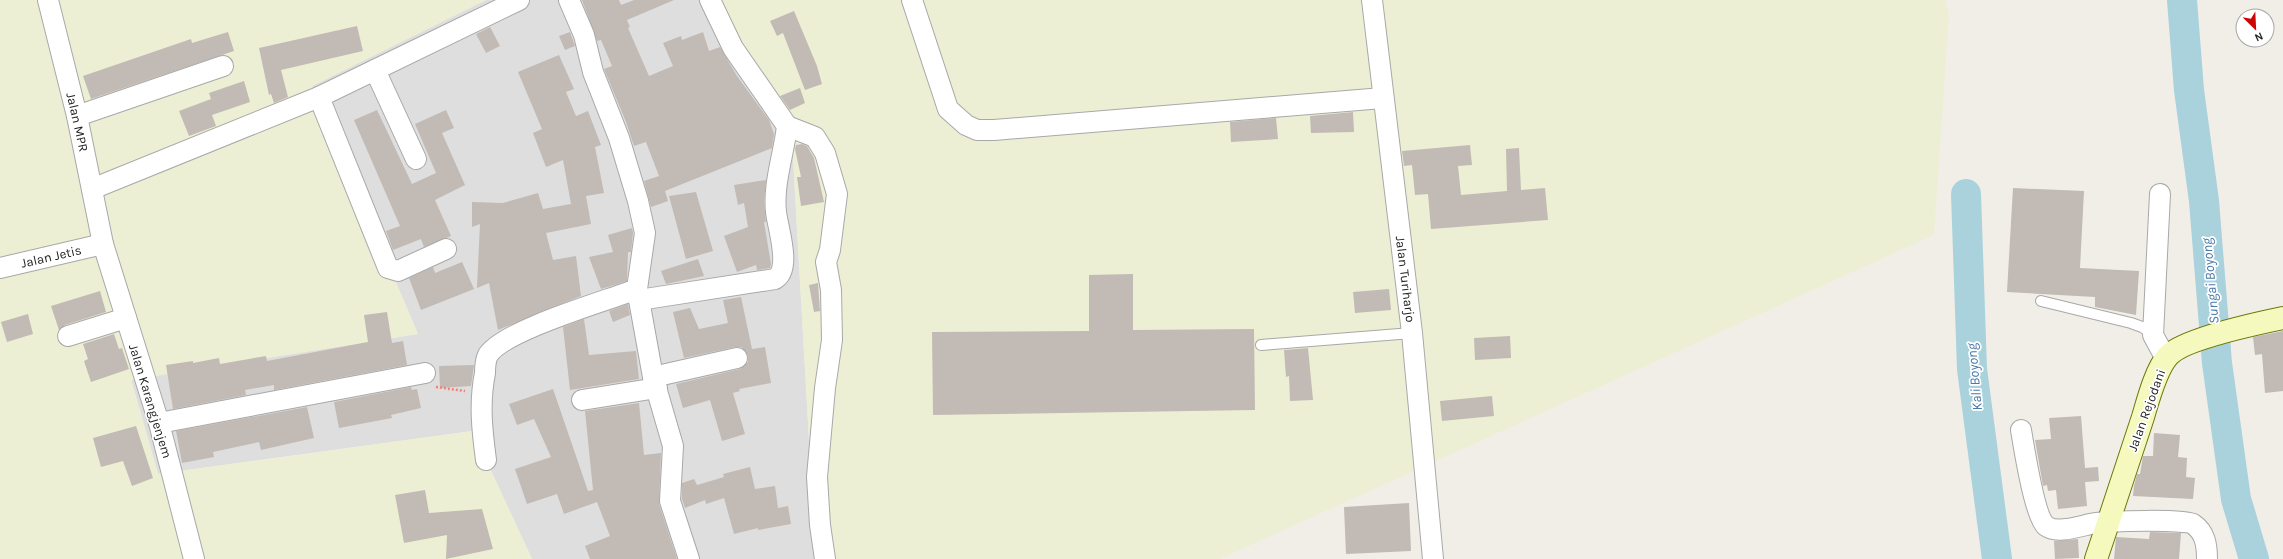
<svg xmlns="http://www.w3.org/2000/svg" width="2283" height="559" viewBox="0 0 2283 559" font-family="Karla,sans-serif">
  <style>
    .residential { fill: #dfdede }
    .farmland { fill: #edefd4 }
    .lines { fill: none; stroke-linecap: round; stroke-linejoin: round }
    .river { stroke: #a9d2dd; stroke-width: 30 }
    .building { fill: #c2bab4 }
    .service-casing { stroke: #a8a8a8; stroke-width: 12 }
    .minor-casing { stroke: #a8a8a8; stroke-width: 22 }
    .secondary-casing { stroke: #6c7807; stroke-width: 24 }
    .path { stroke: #f77f72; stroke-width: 2.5; stroke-dasharray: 2 2; stroke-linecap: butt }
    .service { stroke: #fff; stroke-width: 10 }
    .minor { stroke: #fff; stroke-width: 20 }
    .secondary { stroke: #f6f9be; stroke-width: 22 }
    .labels { text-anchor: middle; stroke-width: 3.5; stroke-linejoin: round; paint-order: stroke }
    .street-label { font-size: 13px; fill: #212121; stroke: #fff }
    .water-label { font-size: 14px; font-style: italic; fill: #4b7aa8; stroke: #fff }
  </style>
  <rect width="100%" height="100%" fill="#f1eee8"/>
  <path class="residential" d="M 486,0 L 703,0 L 791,123 L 812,493 L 819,559 L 532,559 L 472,431 L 158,474 L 131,379 L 418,334 L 312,86 Z"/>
  <g class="farmland">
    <path d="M 0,0 L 486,0 L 312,86 L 418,334 L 131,380 L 158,474 L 473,431 L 532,559 L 0,559 Z"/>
    <path d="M 703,0 L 1945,0 L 1949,15 L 1934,235 L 1220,559 L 819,559 L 812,493 L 791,123 Z"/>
  </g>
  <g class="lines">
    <g class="river">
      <path d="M 2182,0 L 2189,90 L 2204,201 L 2217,363 L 2236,499 L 2254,559"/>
      <path d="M 1966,194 L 1972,369 L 1997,559"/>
    </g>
  </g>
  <g class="building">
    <path d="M 582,0 L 619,0 L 621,5 L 634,0 L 674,0 L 627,20 L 630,27 L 628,28 L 649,76 L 673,66 L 663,43 L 681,36 L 682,40 L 703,32 L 709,51 L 720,47 L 737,76 L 769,120 L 774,134 L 772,148 L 665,191 L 668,201 L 651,207 L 644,181 L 659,176 L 646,142 L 634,146 L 626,122 L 604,69 L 612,66 L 601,40 L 597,41 Z"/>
    <path d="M 794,11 L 817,66 L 822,84 L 805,90 L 783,33 L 777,36 L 770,21 Z"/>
    <path d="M 357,26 L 363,51 L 281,70 L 288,97 L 274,103 L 271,94 L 269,95 L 259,48 Z"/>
    <path d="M 490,27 L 500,46 L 486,53 L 476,34 Z"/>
    <path d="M 228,32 L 234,51 L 91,99 L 83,76 L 191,39 L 192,43 Z"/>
    <path d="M 570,32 L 575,46 L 565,50 L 559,36 Z"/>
    <path d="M 559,55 L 574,89 L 566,92 L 576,116 L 588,111 L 601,145 L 595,147 L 604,193 L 586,196 L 591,224 L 546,233 L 553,260 L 576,256 L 581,296 L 498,330 L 489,283 L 477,288 L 480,224 L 472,227 L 472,202 L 503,203 L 538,193 L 543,209 L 571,204 L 563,160 L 546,167 L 533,133 L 542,129 L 518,72 Z"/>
    <path d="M 244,81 L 250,102 L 212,115 L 216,126 L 189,136 L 179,111 L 211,99 L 209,93 Z"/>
    <path d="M 800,88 L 805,103 L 790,110 L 780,96 Z"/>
    <path d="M 377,110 L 412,184 L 436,173 L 415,124 L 446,110 L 454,128 L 442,133 L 465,185 L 435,200 L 451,236 L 424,247 L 421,239 L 393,250 L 386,231 L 400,226 L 354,120 Z"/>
    <path d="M 1353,112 L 1354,132 L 1311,133 L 1310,116 Z"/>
    <path d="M 1276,118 L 1278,139 L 1231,142 L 1230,122 Z"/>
    <path d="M 802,144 L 807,146 L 814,158 L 824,202 L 801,206 L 797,177 L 801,177 L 795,149 L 796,145 Z"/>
    <path d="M 1470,145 L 1472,165 L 1458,166 L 1461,195 L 1507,191 L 1506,149 L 1519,148 L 1521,190 L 1545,188 L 1548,220 L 1431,229 L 1428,194 L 1415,195 L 1412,165 L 1404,166 L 1402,151 Z"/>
    <path d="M 766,180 L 764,202 L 766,222 L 764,222 L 771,264 L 770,268 L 757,270 L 756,265 L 737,272 L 724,236 L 748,227 L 744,203 L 738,205 L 734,185 Z"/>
    <path d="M 2013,188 L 2084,191 L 2080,268 L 2139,271 L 2136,315 L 2095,307 L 2095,297 L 2007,292 Z"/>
    <path d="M 696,192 L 713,251 L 686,259 L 669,196 Z"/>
    <path d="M 632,228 L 633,233 L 631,252 L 628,252 L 627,281 L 601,289 L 589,257 L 613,252 L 608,235 Z"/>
    <path d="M 698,259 L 704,276 L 666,284 L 661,271 Z"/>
    <path d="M 462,262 L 474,289 L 421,310 L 409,278 L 433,267 L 435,273 Z"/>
    <path d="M 1133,274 L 1133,330 L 1254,329 L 1255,410 L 933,415 L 932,332 L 1089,331 L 1089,275 Z"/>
    <path d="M 818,283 L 820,311 L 814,312 L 809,285 Z"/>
    <path d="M 1389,289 L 1391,310 L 1355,313 L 1353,292 Z"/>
    <path d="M 100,291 L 106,312 L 65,325 L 59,330 L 51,306 Z"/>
    <path d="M 741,297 L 752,349 L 765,347 L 771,383 L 739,389 L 740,391 L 733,393 L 745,434 L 722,441 L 710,400 L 683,408 L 676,384 L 740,369 L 748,362 L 748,355 L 741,347 L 735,347 L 684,358 L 673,312 L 690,308 L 699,329 L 728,323 L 723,300 Z"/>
    <path d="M 628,304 L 630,315 L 613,322 L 609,311 Z"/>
    <path d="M 387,312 L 392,343 L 403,341 L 407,365 L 274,390 L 274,385 L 245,390 L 246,395 L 173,409 L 166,365 L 193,361 L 193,363 L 219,358 L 220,364 L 266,356 L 267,361 L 368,342 L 364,315 Z"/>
    <path d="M 28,314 L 33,334 L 7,342 L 1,322 Z"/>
    <path d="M 584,319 L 589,355 L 636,351 L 639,379 L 570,390 L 563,327 Z"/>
    <path d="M 2283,331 L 2283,391 L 2265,393 L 2262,354 L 2255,355 L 2253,337 Z"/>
    <path d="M 114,334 L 119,349 L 122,348 L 129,369 L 91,382 L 84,361 L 88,359 L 83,344 Z"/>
    <path d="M 1510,336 L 1511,358 L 1475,360 L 1474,338 Z"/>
    <path d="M 1308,348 L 1313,400 L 1290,401 L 1289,376 L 1286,377 L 1284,350 Z"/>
    <path d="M 474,365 L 471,386 L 440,388 L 439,366 Z"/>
    <path d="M 411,387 L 412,390 L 417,389 L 421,408 L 391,415 L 392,418 L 339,428 L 334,402 Z"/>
    <path d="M 553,389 L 588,491 L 593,490 L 585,411 L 639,403 L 644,455 L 661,453 L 659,504 L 677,559 L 590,559 L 585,546 L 610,536 L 597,502 L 564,514 L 557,494 L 527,504 L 515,469 L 551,457 L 534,419 L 517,425 L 509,404 Z"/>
    <path d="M 1492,396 L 1494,416 L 1442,421 L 1440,401 Z"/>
    <path d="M 307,407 L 314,438 L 261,450 L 259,442 L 213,452 L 214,457 L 182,463 L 176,431 Z"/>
    <path d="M 2081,416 L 2085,468 L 2098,467 L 2099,481 L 2085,482 L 2087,506 L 2058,509 L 2056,490 L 2048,491 L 2047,485 L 2043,486 L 2035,440 L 2051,439 L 2049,418 Z"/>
    <path d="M 136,426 L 153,478 L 132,486 L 123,461 L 101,467 L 93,438 Z"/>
    <path d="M 2154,433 L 2180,435 L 2178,457 L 2187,458 L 2186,477 L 2195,478 L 2193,499 L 2133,496 L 2134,486 L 2137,474 L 2140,474 L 2143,456 L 2153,456 Z"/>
    <path d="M 750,467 L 755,489 L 775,486 L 778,508 L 788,506 L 791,524 L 758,530 L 758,528 L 734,534 L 724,498 L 706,504 L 705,500 L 685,508 L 682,499 L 682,483 L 694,479 L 697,485 L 724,477 L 723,474 Z"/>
    <path d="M 425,490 L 429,513 L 482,509 L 493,549 L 446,559 L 447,535 L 404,543 L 395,495 Z"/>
    <path d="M 1409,503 L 1411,551 L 1346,554 L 1344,507 Z"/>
    <path d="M 2150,532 L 2181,533 L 2179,559 L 2114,559 L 2116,537 L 2149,539 Z"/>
    <path d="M 2078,539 L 2079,558 L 2055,559 L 2054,541 Z"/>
  </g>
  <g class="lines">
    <defs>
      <g id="service">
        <path d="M 2041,301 L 2131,323 L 2142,327 L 2153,335"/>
        <path d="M 1261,345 L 1412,333"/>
      </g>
      <g id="minor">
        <path d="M 48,0 L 77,116 L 103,244 L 159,423 L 194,559"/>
        <path d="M 569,0 L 584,35 L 593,72 L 619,138 L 638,201 L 645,233 L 637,289 L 653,377 L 673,446 L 670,501 L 689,559"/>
        <path d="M 912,0 L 948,109 L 966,125 L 977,130 L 994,130 L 1383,98"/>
        <path d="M 1372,0 L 1412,333 L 1433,559"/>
        <path d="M 375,70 L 416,159"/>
        <path d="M 319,97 L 388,268 L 398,271 L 446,249"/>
        <path d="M 77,116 L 223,66"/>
        <path d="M 787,126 L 815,137 L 825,153 L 837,194 L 830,250 L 826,262 L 831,290 L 832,340 L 825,388 L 817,477 L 820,525 L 825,559"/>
        <path d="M 92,189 L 319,97 L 519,0"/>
        <path d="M 2160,194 L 2153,335 L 2166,359"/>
        <path d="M 0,268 L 103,244"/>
        <path d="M 639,300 L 775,279 C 792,269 778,229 776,212 C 773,183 784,154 787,126 L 733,48 L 710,0"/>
        <path d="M 68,336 L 126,318"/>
        <path d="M 653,377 L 737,358"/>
        <path d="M 582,400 L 657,388"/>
        <path d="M 159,423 L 425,373"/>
        <path d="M 2021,430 C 2024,448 2035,517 2046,526 C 2058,535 2082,525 2096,523 C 2109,521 2186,519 2193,524 C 2205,532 2207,545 2207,559"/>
        <path d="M 486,460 C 482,430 479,403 485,373 C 485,367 486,359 488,355 C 504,330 606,301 637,289"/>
      </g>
      <path id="secondary" d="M 2096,559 C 2112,512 2127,465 2143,417 C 2148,400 2156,369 2168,356 C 2183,339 2259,323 2283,318"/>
    </defs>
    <use href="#service" class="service-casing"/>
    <use href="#minor" class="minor-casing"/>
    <use href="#secondary" class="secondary-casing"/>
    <path class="path" d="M 436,387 L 465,391"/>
    <use href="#service" class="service"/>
    <use href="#minor" class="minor"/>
    <use href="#secondary" class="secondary"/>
  </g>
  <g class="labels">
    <g class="street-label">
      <text transform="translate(78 122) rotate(77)" y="5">Jalan MPR</text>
      <text transform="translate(51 256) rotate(-13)" y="5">Jalan Jetis</text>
      <text transform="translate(1406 279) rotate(83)" y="5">Jalan Turiharjo</text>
      <text transform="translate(151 401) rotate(73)" y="5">Jalan Karangjenjem</text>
      <text transform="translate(2146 410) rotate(-70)" y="5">Jalan Rejodani</text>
    </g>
    <g class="water-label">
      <text transform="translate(2210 281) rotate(-95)" y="5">Sungai Boyong</text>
      <text transform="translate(1974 377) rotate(-95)" y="5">Kali Boyong</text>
    </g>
  </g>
  <g transform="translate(2255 28) rotate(156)"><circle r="19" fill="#ffffff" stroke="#a6a6a6"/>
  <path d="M0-3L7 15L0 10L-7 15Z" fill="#ce0404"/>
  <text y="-6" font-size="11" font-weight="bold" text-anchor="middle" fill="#212121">N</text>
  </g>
</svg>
